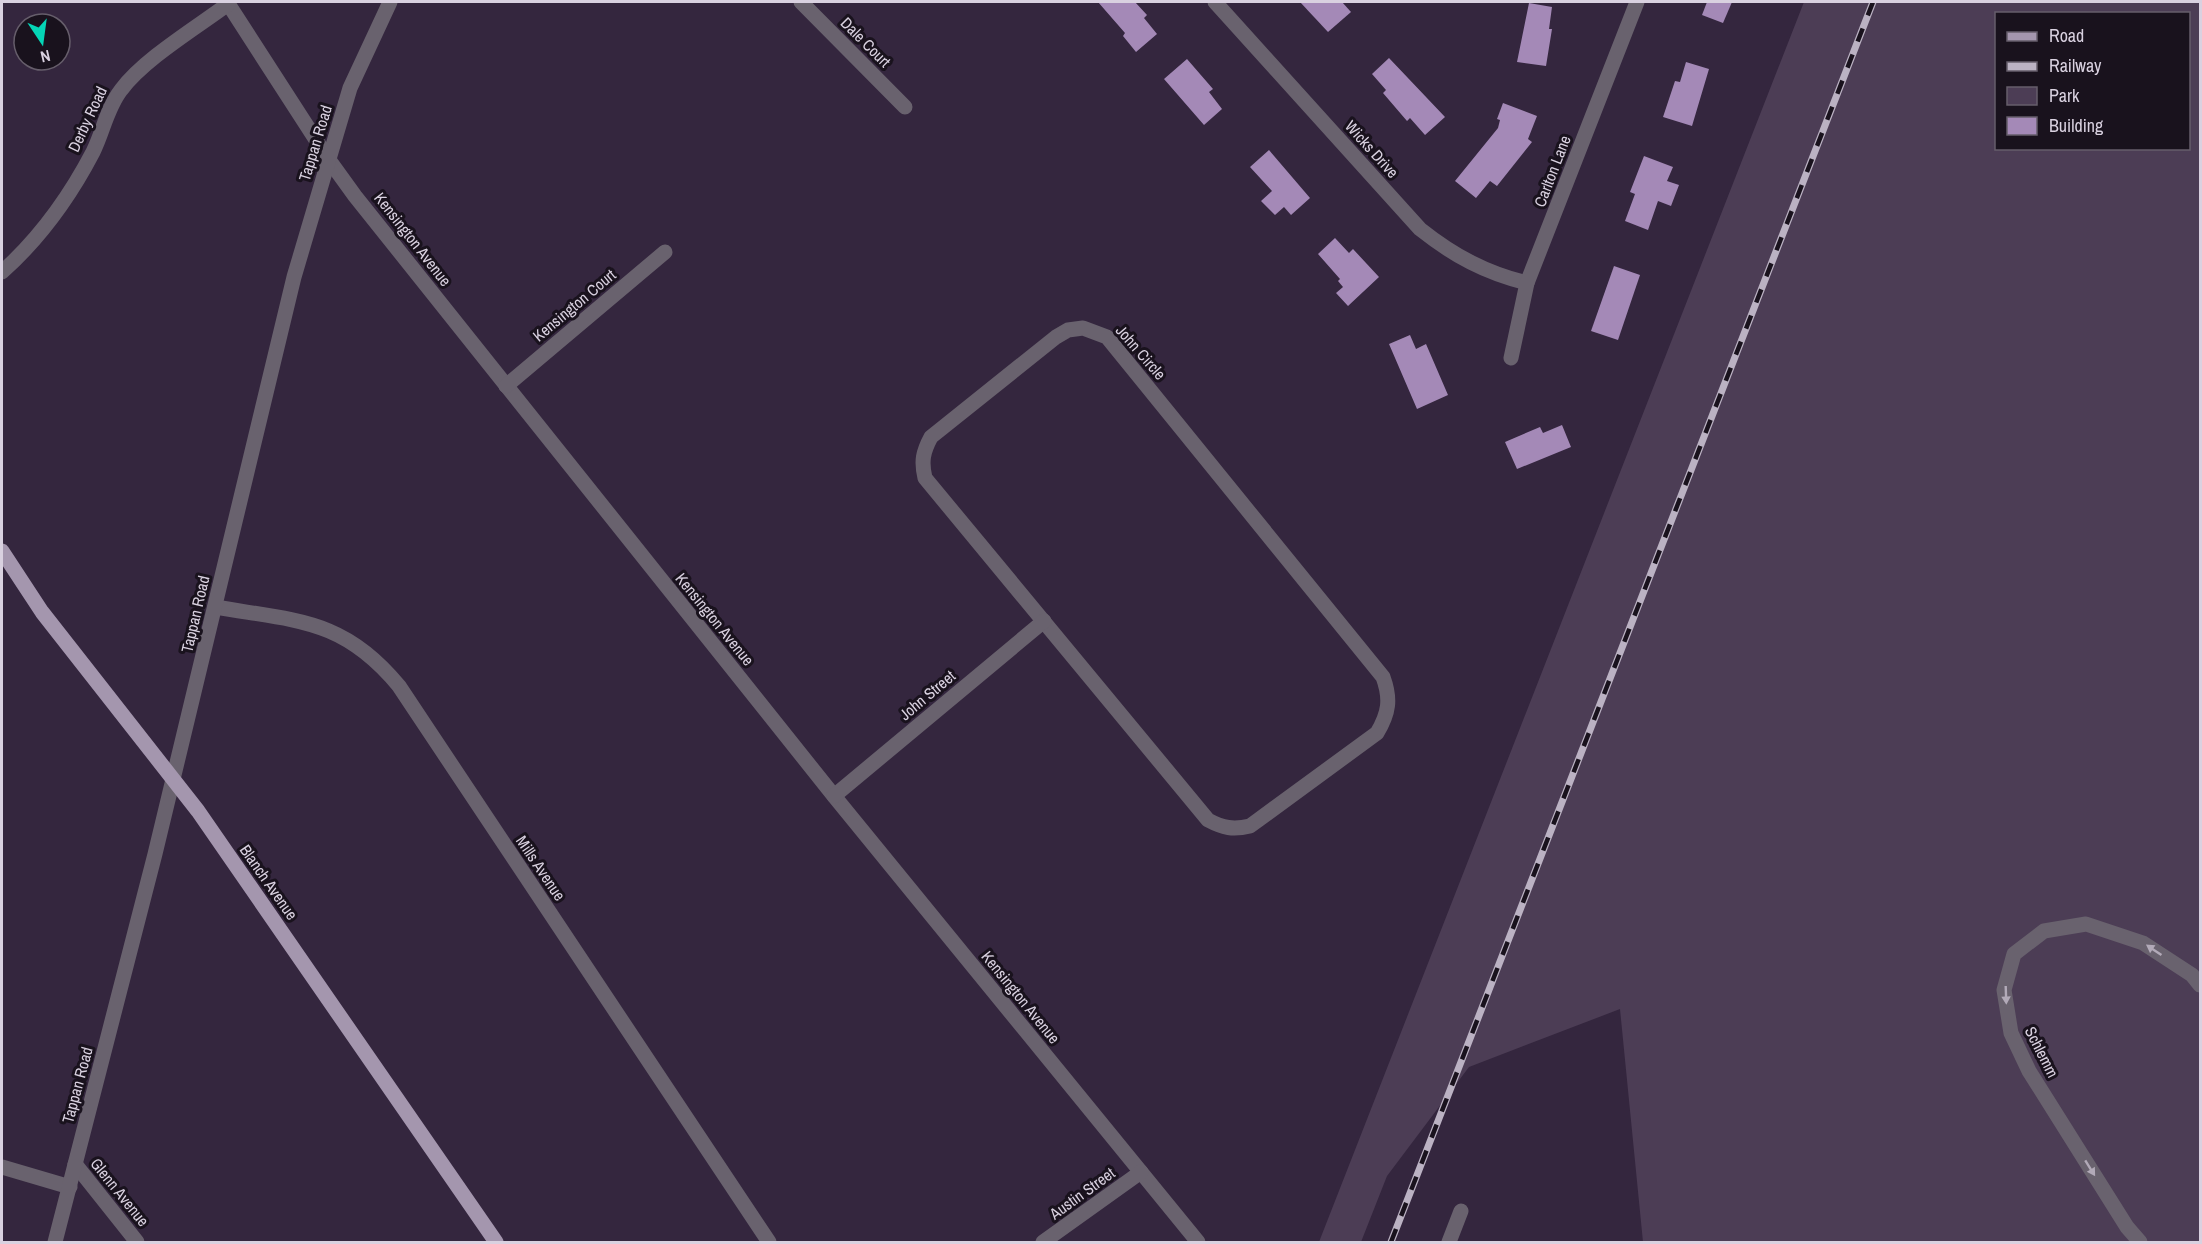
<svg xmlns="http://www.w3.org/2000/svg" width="2202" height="1244" viewBox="0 0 2202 1244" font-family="'Archivo Narrow',sans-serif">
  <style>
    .green { fill: #4c3d55; fill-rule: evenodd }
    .building { fill: #a489b7 }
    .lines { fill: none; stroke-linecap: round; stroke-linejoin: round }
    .minor { stroke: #69626e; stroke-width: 15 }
    .major { stroke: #a496ae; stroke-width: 15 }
    .rail-casing { stroke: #bbb2c3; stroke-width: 7 }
    .rail { stroke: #19121d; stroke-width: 4.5; stroke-dasharray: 14; stroke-linecap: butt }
    .oneway { fill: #b2aab8 }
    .labels { text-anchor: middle; stroke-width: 6; stroke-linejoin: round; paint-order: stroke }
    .street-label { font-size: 16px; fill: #d9d1e0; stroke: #19121d }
  </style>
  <rect width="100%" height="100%" fill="#34263e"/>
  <path class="green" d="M 1804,2 L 2200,2 L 2200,1242 L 1643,1242 L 1620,1009 L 1469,1067 L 1387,1176 L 1361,1242 L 1319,1242 ZM 1996,14 L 2188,14 L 2188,148 L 1996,148 Z"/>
  <g class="building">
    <path d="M 1098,2 L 1135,2 L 1147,15 L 1144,18 L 1157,34 L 1136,52 L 1123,36 L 1125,33 Z"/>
    <path d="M 1300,2 L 1342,2 L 1351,12 L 1328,32 Z"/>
    <path d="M 1707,2 L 1732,2 L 1723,23 L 1702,15 Z"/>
    <path d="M 1529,3 L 1552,7 L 1549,29 L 1552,29 L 1546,66 L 1517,62 Z"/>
    <path d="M 1389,58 L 1445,117 L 1425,135 L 1410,118 L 1407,121 L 1383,93 L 1386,90 L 1372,74 Z"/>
    <path d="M 1187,59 L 1213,89 L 1209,92 L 1222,109 L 1204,125 L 1164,79 Z"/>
    <path d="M 1686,62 L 1709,69 L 1692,126 L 1663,117 L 1675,81 L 1680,82 Z"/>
    <path d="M 1503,103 L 1537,116 L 1528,139 L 1532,142 L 1497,186 L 1490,181 L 1476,198 L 1455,181 L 1498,128 L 1500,120 L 1497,119 Z"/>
    <path d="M 1269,150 L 1310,198 L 1291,215 L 1284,207 L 1275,215 L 1261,201 L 1272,191 L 1250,167 Z"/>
    <path d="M 1644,156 L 1673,167 L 1667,181 L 1679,185 L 1671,206 L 1658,201 L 1648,230 L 1625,221 L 1635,194 L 1630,192 Z"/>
    <path d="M 1335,238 L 1349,253 L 1353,249 L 1379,277 L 1348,306 L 1336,293 L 1343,287 L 1338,281 L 1340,279 L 1318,254 Z"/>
    <path d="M 1614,266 L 1640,275 L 1618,340 L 1591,331 Z"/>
    <path d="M 1410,335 L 1416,349 L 1426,344 L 1448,395 L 1417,409 L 1389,344 Z"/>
    <path d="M 1562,425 L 1571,447 L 1517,469 L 1505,442 L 1540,427 L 1543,433 Z"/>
  </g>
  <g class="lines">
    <g class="minor">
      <path d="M 227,2 L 329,160 L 355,196 L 834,796 L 1198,1242"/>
      <path d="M 801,2 L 905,107"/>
      <path d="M 1215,2 L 1420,229 C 1454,256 1486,273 1527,283"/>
      <path d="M 2,272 C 40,238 69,198 93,152 C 103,132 107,108 121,90 C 144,59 196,28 228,4"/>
      <path d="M 1083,328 L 1107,337 L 1383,677 C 1391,699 1389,713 1377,733 L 1250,826 C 1233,830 1223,828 1208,820 L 925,478 C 921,461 923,452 931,437 L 1056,337 L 1068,330 Z"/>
      <path d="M 1511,358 L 1527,283 L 1637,2"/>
      <path d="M 506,386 L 665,252"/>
      <path d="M 215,607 C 296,621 343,618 399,686 L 769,1242"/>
      <path d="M 834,796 L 1044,621"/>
      <path d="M 75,1164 L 137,1242"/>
      <path d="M 2,1167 L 70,1187"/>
      <path d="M 55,1242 L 155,854 L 294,277 L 350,88 L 390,2"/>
      <path d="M 1043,1242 L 1141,1172"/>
      <path d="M 1449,1242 L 1461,1211"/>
      <path d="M 2140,1242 L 2127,1227 L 2029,1071 L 2011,1033 L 2004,990 L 2014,954 L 2044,931 L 2086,924 L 2143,943 L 2192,975 L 2200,985"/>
    </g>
    <path class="major" d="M 2,551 L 42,612 L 198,811 L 496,1242"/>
    <defs>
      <path id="rail" d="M 1391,1242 L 1873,2"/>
    </defs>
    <use href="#rail" class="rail-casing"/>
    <use href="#rail" class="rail"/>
  </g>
  <defs><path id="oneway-solid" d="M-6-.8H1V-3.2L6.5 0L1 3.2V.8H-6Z" transform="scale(1.5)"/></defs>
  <g class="oneway">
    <use href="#oneway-solid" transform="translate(2154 950) rotate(-146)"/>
    <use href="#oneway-solid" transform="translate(2006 995) rotate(88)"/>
    <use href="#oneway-solid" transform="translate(2090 1168) rotate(58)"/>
  </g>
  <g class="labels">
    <g class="street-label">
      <text transform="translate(866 42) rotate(45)" y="6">Dale Court</text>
      <text transform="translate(87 119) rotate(-65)" y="6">Derby Road</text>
      <text transform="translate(315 143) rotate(-73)" y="6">Tappan Road</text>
      <text transform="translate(1372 149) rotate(48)" y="6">Wicks Drive</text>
      <text transform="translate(1552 171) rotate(-69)" y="6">Carlton Lane</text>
      <text transform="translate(413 239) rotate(52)" y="6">Kensington Avenue</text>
      <text transform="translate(574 305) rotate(-40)" y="6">Kensington Court</text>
      <text transform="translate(1141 352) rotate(49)" y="6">John Circle</text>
      <text transform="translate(195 614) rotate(-77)" y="6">Tappan Road</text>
      <text transform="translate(715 619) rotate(51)" y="6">Kensington Avenue</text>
      <text transform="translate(927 695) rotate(-40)" y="6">John Street</text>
      <text transform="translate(541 868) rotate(56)" y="6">Mills Avenue</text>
      <text transform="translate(269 882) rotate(55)" y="6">Blanch Avenue</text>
      <text transform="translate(1021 997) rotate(51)" y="6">Kensington Avenue</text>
      <text transform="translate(2042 1052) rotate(63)" y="6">Schlemm</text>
      <text transform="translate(77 1085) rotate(-75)" y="6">Tappan Road</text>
      <text transform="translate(120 1192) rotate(51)" y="6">Glenn Avenue</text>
      <text transform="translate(1082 1193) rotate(-36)" y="6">Austin Street</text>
    </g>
  </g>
  <rect width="2202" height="1244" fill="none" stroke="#d9d1e0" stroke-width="6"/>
  <rect x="1995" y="12" width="195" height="138" fill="#19121d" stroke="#665e6b" stroke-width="1.5"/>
  <rect x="2007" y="32" width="30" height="9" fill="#a496ae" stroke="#665e6b" stroke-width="1.5"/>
  <text x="2049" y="42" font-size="18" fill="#d9d1e0">Road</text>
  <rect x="2007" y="62" width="30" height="9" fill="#bbb2c3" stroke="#665e6b" stroke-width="1.5"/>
  <text x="2049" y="72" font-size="18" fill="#d9d1e0">Railway</text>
  <rect x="2007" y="87" width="30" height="18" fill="#4c3d55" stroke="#665e6b" stroke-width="1.5"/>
  <text x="2049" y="102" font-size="18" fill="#d9d1e0">Park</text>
  <rect x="2007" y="117" width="30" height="18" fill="#a489b7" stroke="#665e6b" stroke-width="1.5"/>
  <text x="2049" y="132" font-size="18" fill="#d9d1e0">Building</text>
  <g transform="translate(42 42) rotate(167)"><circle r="28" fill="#19121d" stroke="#665e6b" stroke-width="1.5"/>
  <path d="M0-4.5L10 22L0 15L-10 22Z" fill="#05d5b6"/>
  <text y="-9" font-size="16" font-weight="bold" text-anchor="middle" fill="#d9d1e0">N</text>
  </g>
</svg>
